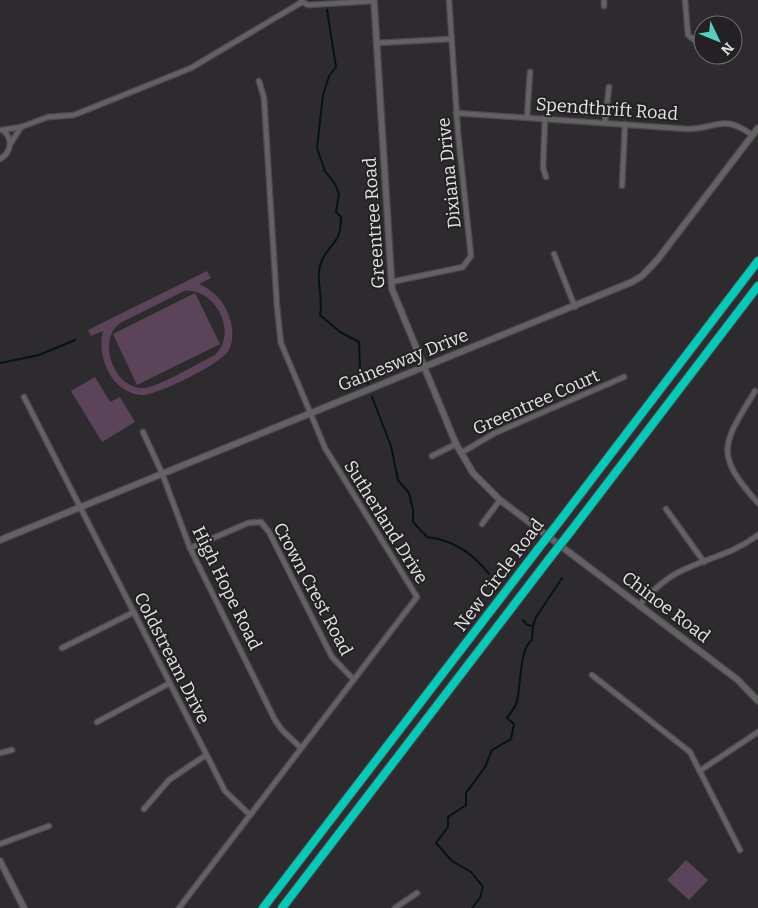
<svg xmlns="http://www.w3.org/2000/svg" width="758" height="908" viewBox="0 0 758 908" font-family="Bitter,serif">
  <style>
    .green { fill: #5b445a; fill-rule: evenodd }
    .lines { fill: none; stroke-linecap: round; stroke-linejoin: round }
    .stream { stroke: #011512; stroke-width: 2 }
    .minor-casing { stroke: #4b494b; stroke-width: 7 }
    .tertiary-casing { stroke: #4b494b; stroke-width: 8 }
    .motorway-casing { stroke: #4b494b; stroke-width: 10 }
    .minor { stroke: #636163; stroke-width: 4.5 }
    .tertiary { stroke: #636163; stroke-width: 5.5 }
    .motorway { stroke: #03cab9; stroke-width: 8 }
    .motorway-bridge-casing { stroke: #4b494b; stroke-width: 10; stroke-linecap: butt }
    .motorway-bridge { stroke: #03cab9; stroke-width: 8 }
    .labels { text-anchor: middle; stroke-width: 4; stroke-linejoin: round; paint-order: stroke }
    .street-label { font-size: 18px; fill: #e4e3e4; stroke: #232123 }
  </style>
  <rect width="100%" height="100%" fill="#2d2b2d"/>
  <g class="green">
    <path d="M 207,271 L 211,278 L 199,284 C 213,290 224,301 229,316 C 233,327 234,340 229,350 C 221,364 158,395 142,395 C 112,394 96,356 103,331 L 91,336 L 88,330 ZM 184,291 C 215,287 239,333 215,355 C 200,362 159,387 144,388 C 114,390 95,338 122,322 Z"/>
    <path d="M 195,293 L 220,344 L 137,385 L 113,334 Z"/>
    <path d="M 95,377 L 110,402 L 120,397 L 135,422 L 102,442 L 71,391 Z"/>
    <path d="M 686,860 L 708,880 L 689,900 L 667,880 Z"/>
  </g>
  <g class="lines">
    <g class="stream">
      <path d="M 327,10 L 336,67 L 329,76 L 323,95 L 317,148 L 325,171 L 335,184 L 339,194 L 336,212 L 341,217 C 341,244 332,240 322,260 C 314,278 324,297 320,315 L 340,332 L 359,342 L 360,368 L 368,384"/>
      <path d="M 0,363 L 39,355 L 75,340"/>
      <path d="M 372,397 L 391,446 L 398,480 L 409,493 L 413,510 L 413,522 L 427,537 C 453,540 473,553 489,574"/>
      <path d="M 533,626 L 536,617 L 562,578"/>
      <path d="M 472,908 L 480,898 L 483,887 L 471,872 L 452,861 L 436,843 L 448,827 L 448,817 L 466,805 L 466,793 L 485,767 L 492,750 L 511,739 L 514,724 L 507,718 C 510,713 516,707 517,701 C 521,686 519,649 532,640 L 533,626 L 527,625 L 523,620"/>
    </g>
    <defs>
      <g id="minor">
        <path d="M 685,0 L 688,35 L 703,47"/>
        <path d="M 301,1 L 308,5 L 374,1"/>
        <path d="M 604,6 L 604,0"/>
        <path d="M 376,43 L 451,39"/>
        <path d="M 456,113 L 688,129 C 719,128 723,114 752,135"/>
        <path d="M 527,117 L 530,72"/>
        <path d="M 545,118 L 543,168 L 546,177"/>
        <path d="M 605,122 L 609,87"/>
        <path d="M 2,130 L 21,127 L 48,117 L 74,115 L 191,68 L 302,2"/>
        <path d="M 11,143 L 21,127"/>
        <path d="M 0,159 C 12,152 13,139 3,130"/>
        <path d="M 622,186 L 625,124"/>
        <path d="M 554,254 L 575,307"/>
        <path d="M 391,282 L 463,267 L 471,256 L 458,133 L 449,0"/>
        <path d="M 755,391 C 723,444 713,453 758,503"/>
        <path d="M 24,397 L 225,791 L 250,815"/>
        <path d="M 143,432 L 162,473 L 190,548 L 275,720 L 282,730 L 300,747"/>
        <path d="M 461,453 L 495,433 L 624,377"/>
        <path d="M 432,456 L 456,444"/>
        <path d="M 666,509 L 704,562"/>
        <path d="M 482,524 L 500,500"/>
        <path d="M 190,548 L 248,523 L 261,522 L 269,532 L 332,657 L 353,679"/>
        <path d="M 639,605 C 651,592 664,579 681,571 C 709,557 731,555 758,535"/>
        <path d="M 62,648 L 134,612"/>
        <path d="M 592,675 L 690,752 L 740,850"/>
        <path d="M 97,722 L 170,683"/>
        <path d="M 0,753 L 12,750"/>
        <path d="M 701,770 L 758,732"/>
        <path d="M 144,809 L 169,780 L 206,755"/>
        <path d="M 0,844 L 49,826"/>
        <path d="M 179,908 L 417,597 L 325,448 L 281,343 L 277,307 L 264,98 L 259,81"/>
        <path d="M 395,908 L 417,893"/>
      </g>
      <g id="tertiary">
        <path d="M 374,0 L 392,289 L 456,444 L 473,473 L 500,500 L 738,680 L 758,701"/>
        <path d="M 0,540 L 632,282 L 642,276 L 658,259 L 758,128"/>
        <path d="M 0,861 L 24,908"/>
      </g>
      <g id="motorway">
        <path d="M 559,522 L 758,261"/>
        <path d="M 571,531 L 758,286"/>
        <path d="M 263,908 L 538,549"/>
        <path d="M 282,908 L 549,559"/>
      </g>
    </defs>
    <use href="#minor" class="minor-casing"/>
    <use href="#tertiary" class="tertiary-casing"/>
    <use href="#motorway" class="motorway-casing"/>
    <use href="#minor" class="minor"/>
    <use href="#tertiary" class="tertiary"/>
    <use href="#motorway" class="motorway"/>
    <defs>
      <g id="motorway-bridge">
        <path d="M 538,549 L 559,522"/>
        <path d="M 549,559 L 571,531"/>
      </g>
    </defs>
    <use href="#motorway-bridge" class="motorway-bridge-casing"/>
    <use href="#motorway-bridge" class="motorway-bridge"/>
  </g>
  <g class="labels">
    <g class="street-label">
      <text transform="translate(607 109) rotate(4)" y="6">Spendthrift Road</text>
      <text transform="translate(449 173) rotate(-96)" y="6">Dixiana Drive</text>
      <text transform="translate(374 223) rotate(-94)" y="6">Greentree Road</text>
      <text transform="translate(403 360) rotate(-22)" y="6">Gainesway Drive</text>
      <text transform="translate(536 402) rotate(-24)" y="6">Greentree Court</text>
      <text transform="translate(386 522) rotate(58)" y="6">Sutherland Drive</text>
      <text transform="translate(499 575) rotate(-53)" y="6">New Circle Road</text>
      <text transform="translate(227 588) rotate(64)" y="6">High Hope Road</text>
      <text transform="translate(313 589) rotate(62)" y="6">Crown Crest Road</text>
      <text transform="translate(666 607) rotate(37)" y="6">Chinoe Road</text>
      <text transform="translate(172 658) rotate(63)" y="6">Coldstream Drive</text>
    </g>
  </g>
  <g transform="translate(718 40) rotate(133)"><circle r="24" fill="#232123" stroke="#706f70"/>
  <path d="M0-4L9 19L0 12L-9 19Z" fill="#58cec0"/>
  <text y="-8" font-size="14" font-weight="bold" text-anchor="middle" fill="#e4e3e4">N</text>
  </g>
</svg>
